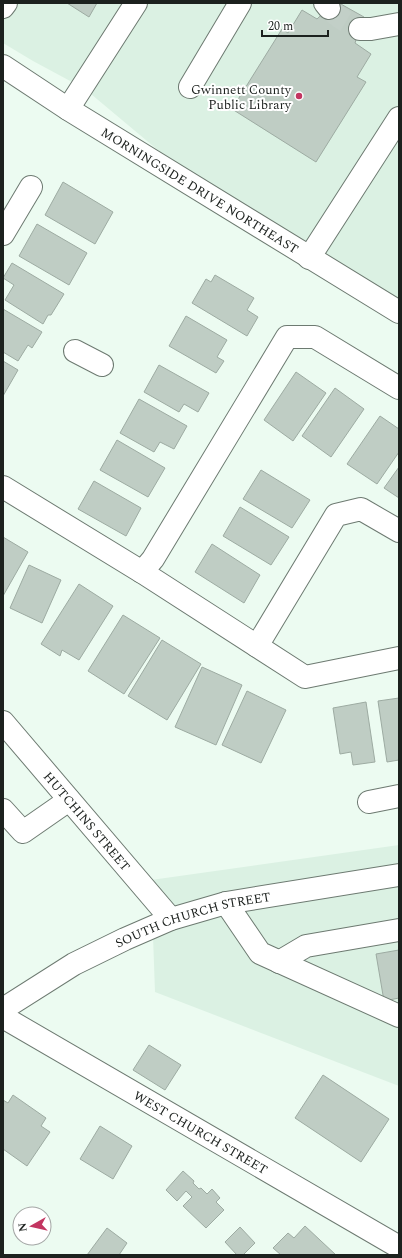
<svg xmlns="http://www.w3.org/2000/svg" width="402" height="1258" viewBox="0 0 402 1258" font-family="Spectral,serif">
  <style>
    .built { fill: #dbf1e3 }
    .building { fill: #bfcdc4; stroke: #9daba2 }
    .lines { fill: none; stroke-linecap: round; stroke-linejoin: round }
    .minor-tunnel { stroke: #c2cfc7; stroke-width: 22; stroke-dasharray: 22 11; stroke-linecap: butt }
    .minor-casing { stroke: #6d7a71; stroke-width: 24 }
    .minor { stroke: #fff; stroke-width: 22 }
    .poi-dot { fill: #c33561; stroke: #fff; stroke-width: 1.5 }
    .labels { text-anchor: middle; stroke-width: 4; stroke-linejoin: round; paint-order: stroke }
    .poi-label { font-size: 13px; fill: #1c211e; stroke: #fff; text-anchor: end }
    .street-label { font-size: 13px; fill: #1c211e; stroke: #fff }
  </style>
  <rect width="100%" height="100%" fill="#ecfbf1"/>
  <g class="built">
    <path d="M 3,3 L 399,3 L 399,307 L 233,213 L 85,89 L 33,61 L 3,43 Z"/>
    <path d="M 399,845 L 399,1086 L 155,992 L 151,880 Z"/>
  </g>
  <g class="building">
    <path d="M 67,3 L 97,3 L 89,17 Z"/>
    <path d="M 334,3 L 339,3 L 364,17 L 355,43 L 371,54 L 357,77 L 366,82 L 316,162 L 232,109 L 282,29 L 288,33 L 302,10 L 317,19 Z"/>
    <path d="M 63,182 L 113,212 L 95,244 L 45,215 Z"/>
    <path d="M 37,224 L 87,253 L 69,285 L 19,256 Z"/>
    <path d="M 12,263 L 64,294 L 51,315 L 48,315 L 43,324 L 5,300 L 14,285 L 3,278 Z"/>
    <path d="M 215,275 L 254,298 L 247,310 L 258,317 L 247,336 L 192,303 L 206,279 L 211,282 Z"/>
    <path d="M 3,309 L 42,332 L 32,348 L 28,345 L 18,361 L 3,352 Z"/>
    <path d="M 186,316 L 227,340 L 217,357 L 224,361 L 216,373 L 169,346 Z"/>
    <path d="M 3,361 L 18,370 L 3,396 Z"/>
    <path d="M 159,365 L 209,393 L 198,412 L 184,404 L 179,412 L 144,392 Z"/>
    <path d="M 296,372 L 326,393 L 293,441 L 264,420 Z"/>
    <path d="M 335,388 L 364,409 L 331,457 L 302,436 Z"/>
    <path d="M 139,399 L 187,426 L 174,449 L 160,442 L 154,452 L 120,433 Z"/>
    <path d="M 380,416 L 399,429 L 399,452 L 377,484 L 347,464 Z"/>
    <path d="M 117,440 L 165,468 L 148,497 L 100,470 Z"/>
    <path d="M 399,467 L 399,498 L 384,488 Z"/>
    <path d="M 261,470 L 310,500 L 292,528 L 243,499 Z"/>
    <path d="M 94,481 L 141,508 L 126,536 L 78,509 Z"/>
    <path d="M 240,507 L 289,537 L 271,565 L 223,536 Z"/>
    <path d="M 3,537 L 28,552 L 3,596 Z"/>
    <path d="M 212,544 L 260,575 L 244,603 L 195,572 Z"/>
    <path d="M 29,565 L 61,580 L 42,623 L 10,608 Z"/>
    <path d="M 79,584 L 113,606 L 79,660 L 62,650 L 60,656 L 41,644 Z"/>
    <path d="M 123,615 L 160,638 L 124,694 L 88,671 Z"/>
    <path d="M 162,640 L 201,664 L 167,720 L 128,696 Z"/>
    <path d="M 202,667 L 242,685 L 216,745 L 175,727 Z"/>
    <path d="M 247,691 L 286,710 L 261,763 L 222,745 Z"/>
    <path d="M 399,698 L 399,760 L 387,762 L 378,701 Z"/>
    <path d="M 366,702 L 375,762 L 353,765 L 351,752 L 340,754 L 333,708 Z"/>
    <path d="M 399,950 L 399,998 L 384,1001 L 376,954 Z"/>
    <path d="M 149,1045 L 181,1065 L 165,1090 L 133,1070 Z"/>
    <path d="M 323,1075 L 389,1119 L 361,1162 L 295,1118 Z"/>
    <path d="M 13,1095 L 46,1118 L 41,1126 L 50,1132 L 27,1166 L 3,1149 L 3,1100 L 8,1103 Z"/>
    <path d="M 100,1126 L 132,1146 L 113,1179 L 80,1159 Z"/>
    <path d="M 183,1171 L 194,1181 L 193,1183 L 199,1189 L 201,1188 L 207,1194 L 212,1189 L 220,1198 L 216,1202 L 224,1210 L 206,1228 L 183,1206 L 192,1197 L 186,1191 L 177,1201 L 166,1190 Z"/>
    <path d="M 305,1226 L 336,1255 L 281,1255 L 273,1248 L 288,1233 L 294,1238 Z"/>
    <path d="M 240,1227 L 255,1243 L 243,1255 L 237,1255 L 225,1242 Z"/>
    <path d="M 107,1228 L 127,1243 L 119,1255 L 87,1255 Z"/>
  </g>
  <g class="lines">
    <path class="minor-tunnel" d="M 329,8 C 338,18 348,23 360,29"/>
    <defs>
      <g id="minor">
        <path d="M 325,3 L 329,8"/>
        <path d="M 3,7 L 6,3"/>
        <path d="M 360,29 L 371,29 L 399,24"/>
        <path id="s1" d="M 3,66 L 68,109 L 399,312"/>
        <path d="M 190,87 L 240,3"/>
        <path d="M 68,109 L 136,3"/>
        <path d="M 3,234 L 31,187"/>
        <path d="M 309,258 L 399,118"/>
        <path d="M 75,351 L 102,365"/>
        <path d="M 3,487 L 142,572 L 305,677 L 399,658"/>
        <path d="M 142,572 L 153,559 L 287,337 L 315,337 L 399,388"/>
        <path d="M 257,646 L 336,515 L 361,509 L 399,531"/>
        <path id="s2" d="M 3,722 L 171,919"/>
        <path d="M 369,802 L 399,796"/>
        <path d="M 3,810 L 23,832 L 69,800"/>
        <path d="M 226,903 L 260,953 L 399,1016"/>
        <path d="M 279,962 L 306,946 L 399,930"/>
        <path id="s3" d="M 3,1009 L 74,964 L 125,939 L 171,919 L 226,903 L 399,875"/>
        <path id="s4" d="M 3,1017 L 399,1247"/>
      </g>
    </defs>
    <use href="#minor" class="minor-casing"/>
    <use href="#minor" class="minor"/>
  </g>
  <circle class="poi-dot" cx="299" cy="96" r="4"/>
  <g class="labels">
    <g class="poi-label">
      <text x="291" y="94">Gwinnett County<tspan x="291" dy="15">Public Library</tspan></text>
    </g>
    <g class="street-label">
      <text dy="5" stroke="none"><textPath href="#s1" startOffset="233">MORNINGSIDE DRIVE NORTHEAST</textPath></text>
      <text dy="5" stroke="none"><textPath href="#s2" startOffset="130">HUTCHINS STREET</textPath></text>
      <text dy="5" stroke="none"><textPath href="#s3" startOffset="212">SOUTH CHURCH STREET</textPath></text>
      <text dy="5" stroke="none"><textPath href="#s4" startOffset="229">WEST CHURCH STREET</textPath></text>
    </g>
  </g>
  <rect width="402" height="1258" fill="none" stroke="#1c211e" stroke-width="8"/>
  <g transform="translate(32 1226) rotate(262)"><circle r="19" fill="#ffffff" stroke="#a4a6a5"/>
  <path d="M0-3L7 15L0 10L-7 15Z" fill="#c33561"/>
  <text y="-6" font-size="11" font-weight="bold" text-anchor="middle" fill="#1c211e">N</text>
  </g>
  <path d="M262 30v6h66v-6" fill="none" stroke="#1c211e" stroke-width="2"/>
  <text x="268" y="30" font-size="12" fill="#1c211e" stroke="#ffffff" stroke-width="3" paint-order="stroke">20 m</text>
</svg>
